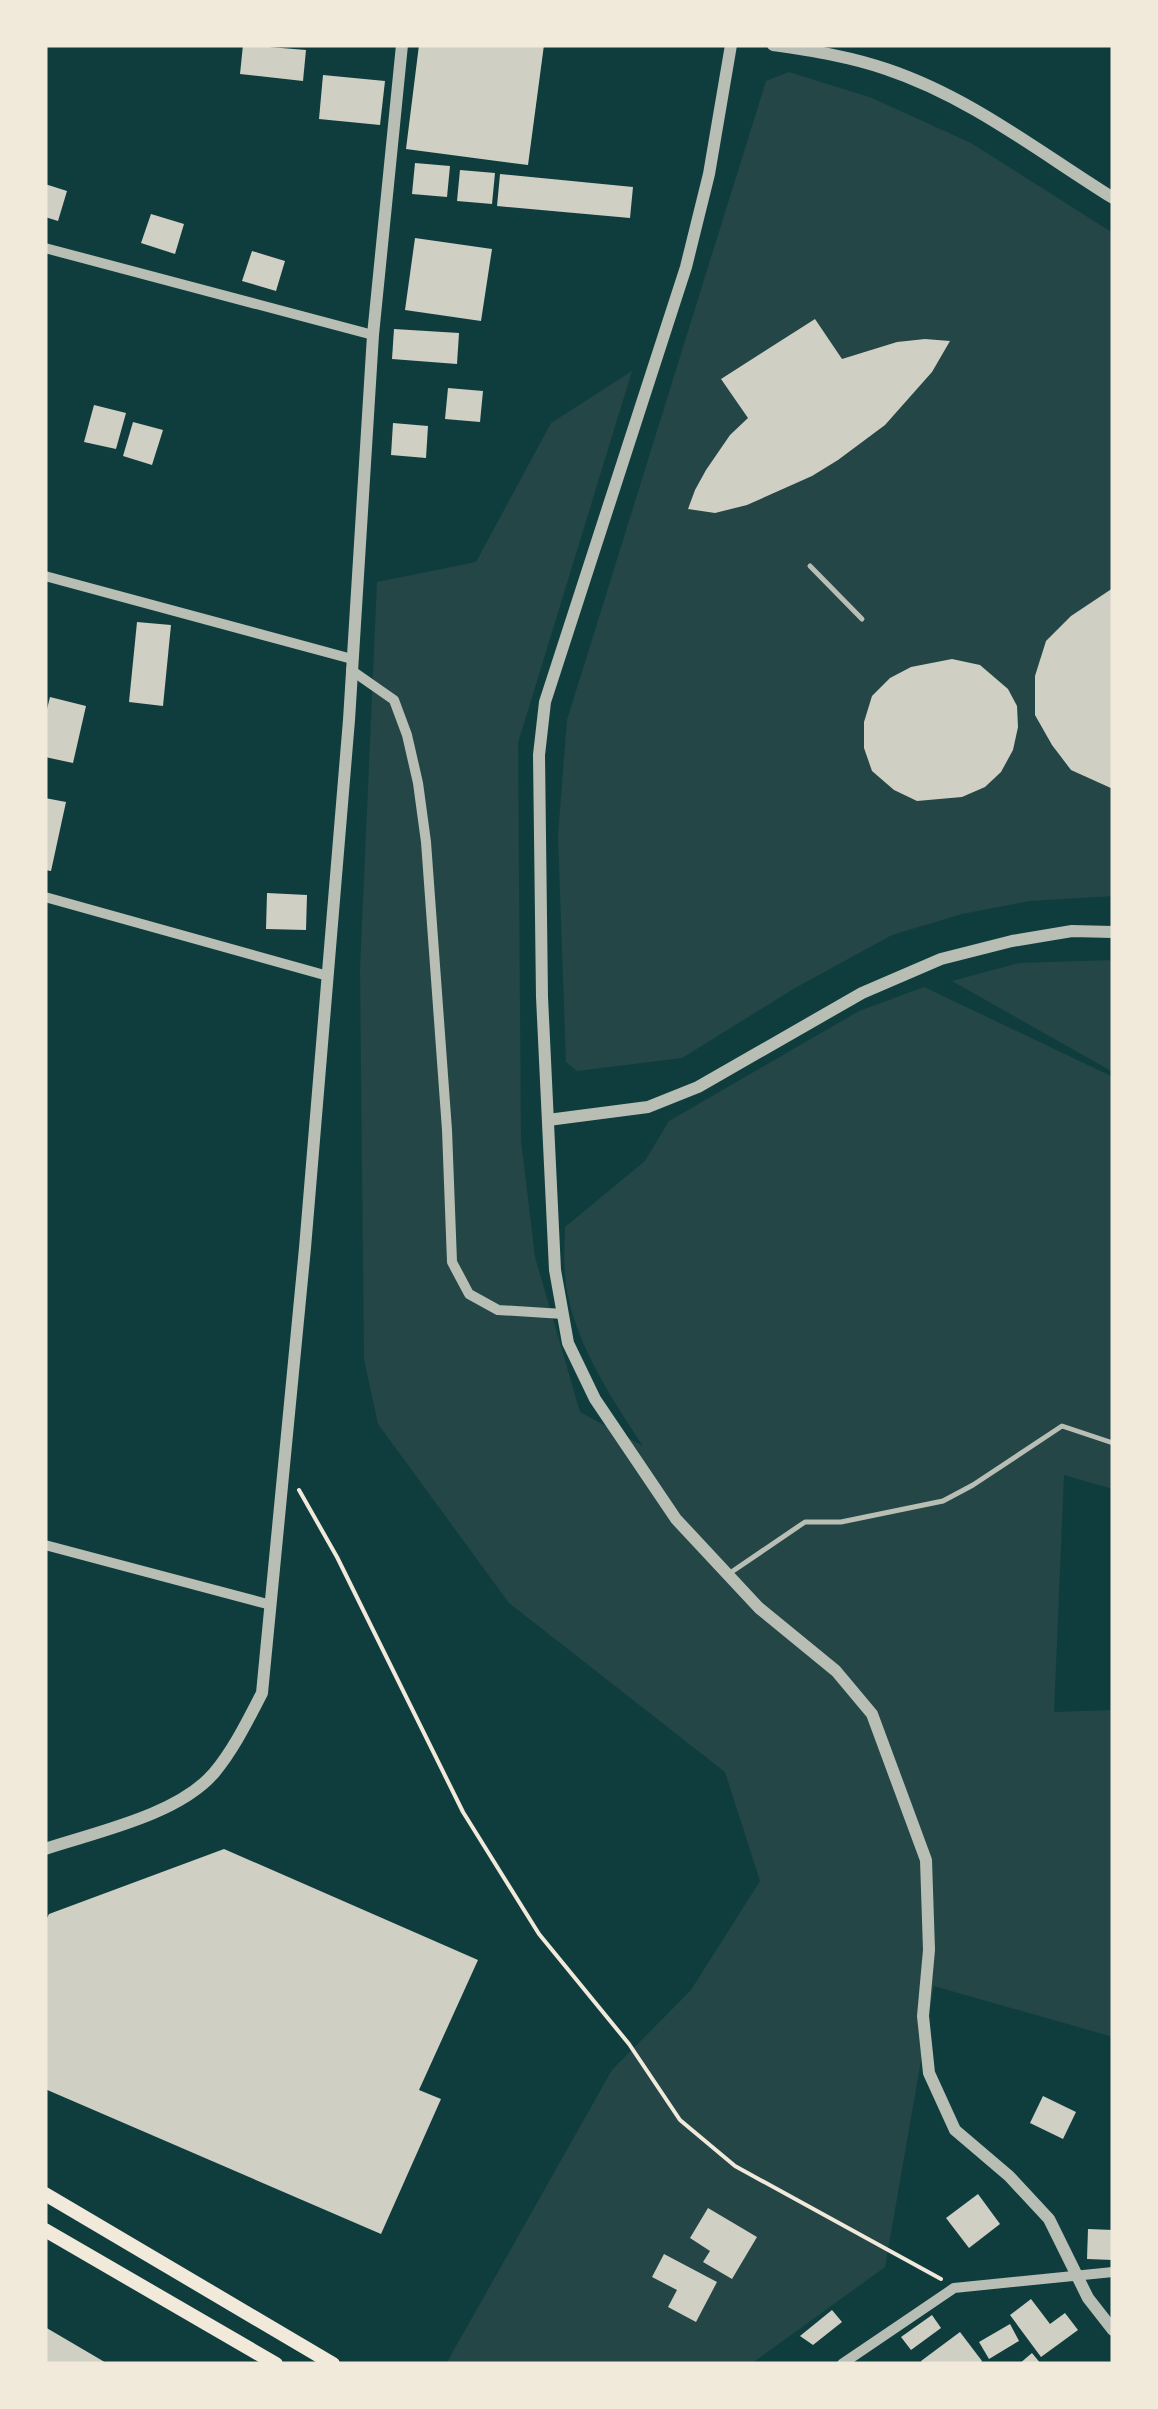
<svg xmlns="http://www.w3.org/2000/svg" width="1158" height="2409" viewBox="0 0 1158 2409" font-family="Raleway,sans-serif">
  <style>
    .green { fill: #244646 }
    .building { fill: #cfcfc3 }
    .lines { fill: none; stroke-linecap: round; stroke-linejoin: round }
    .path { stroke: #f1e9da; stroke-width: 4 }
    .service { stroke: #b8beb3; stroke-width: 5 }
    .minor { stroke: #b8beb3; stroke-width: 10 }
    .tertiary { stroke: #b8beb3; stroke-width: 12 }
    .secondary { stroke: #f1e9da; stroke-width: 14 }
  </style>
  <rect width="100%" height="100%" fill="#0f3d3e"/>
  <g class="green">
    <path d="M 789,72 L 872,98 L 971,143 L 1113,233 L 1113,896 L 1030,901 L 962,914 L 892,935 L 795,988 L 682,1058 L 577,1071 L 566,1062 L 558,835 L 567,720 L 766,81 Z"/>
    <path d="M 632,371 L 518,743 L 521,1140 L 535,1257 L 580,1412 L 643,1446 C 610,1396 570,1336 565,1275 C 563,1259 565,1243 565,1227 L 645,1161 L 669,1121 L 859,1011 L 924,987 L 1113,1077 L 1113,1489 L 1064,1475 L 1054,1712 L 1113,1710 L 1113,2037 L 934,1986 L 885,2267 L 751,2364 L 446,2364 L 612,2070 L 691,1990 L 760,1881 L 725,1772 L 509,1603 L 378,1424 L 364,1359 L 360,970 L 377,582 L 476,562 L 551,423 Z"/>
    <path d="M 1113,960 L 1113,1072 L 952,981 L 1019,963 Z"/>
  </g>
  <g class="building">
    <path d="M 243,45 L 306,50 L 303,81 L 240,74 Z"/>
    <path d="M 419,45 L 544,45 L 528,165 L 406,149 Z"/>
    <path d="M 323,75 L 385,81 L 380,125 L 319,119 Z"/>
    <path d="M 415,163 L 450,166 L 447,197 L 412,194 Z"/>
    <path d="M 460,170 L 495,173 L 492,204 L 457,201 Z"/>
    <path d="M 500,174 L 633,187 L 630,218 L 497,206 Z"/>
    <path d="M 45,184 L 67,191 L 58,221 L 45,217 Z"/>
    <path d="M 151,214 L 184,224 L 175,254 L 141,243 Z"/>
    <path d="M 415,238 L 492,249 L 481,321 L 405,310 Z"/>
    <path d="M 252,251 L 285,261 L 276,291 L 242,281 Z"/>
    <path d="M 815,319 L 842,359 L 897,342 L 925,339 L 950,341 L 932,372 L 885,425 L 838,460 L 812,476 L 747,505 L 715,513 L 688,509 L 695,490 L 706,470 L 730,435 L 748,418 L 721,379 Z"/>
    <path d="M 394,329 L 459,333 L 457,364 L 392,359 Z"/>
    <path d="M 448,388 L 483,391 L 480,422 L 445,419 Z"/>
    <path d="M 94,405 L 126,413 L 116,449 L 84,442 Z"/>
    <path d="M 133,422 L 163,430 L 152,465 L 123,456 Z"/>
    <path d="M 393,423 L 428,426 L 426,458 L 391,455 Z"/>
    <path d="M 1113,588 L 1113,789 L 1071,770 L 1052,745 L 1035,715 L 1035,676 L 1046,641 L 1071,616 Z"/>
    <path d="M 137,622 L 171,625 L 163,706 L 129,702 Z"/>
    <path d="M 952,659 L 980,665 L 1008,689 L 1017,706 L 1018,727 L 1013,750 L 1001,772 L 985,787 L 962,797 L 917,801 L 894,790 L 872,771 L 864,748 L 864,722 L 872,696 L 890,678 L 911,667 Z"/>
    <path d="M 50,697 L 86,706 L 73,763 L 45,757 L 45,717 Z"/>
    <path d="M 45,798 L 66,802 L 51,871 L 45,870 Z"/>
    <path d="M 267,893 L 307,895 L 306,930 L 266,929 Z"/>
    <path d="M 224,1849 L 478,1960 L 419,2090 L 441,2099 L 381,2234 L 45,2089 L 45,1922 L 49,1914 Z"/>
    <path d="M 1043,2096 L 1076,2112 L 1063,2139 L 1030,2123 Z"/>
    <path d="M 978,2194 L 1000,2224 L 969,2248 L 946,2218 Z"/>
    <path d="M 708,2208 L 757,2237 L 732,2279 L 703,2262 L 710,2251 L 690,2238 Z"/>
    <path d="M 1088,2229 L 1113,2230 L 1113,2260 L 1087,2259 Z"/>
    <path d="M 664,2254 L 717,2282 L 696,2322 L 668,2307 L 677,2290 L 652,2277 Z"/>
    <path d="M 1031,2299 L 1050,2324 L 1065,2313 L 1078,2330 L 1041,2357 L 1010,2315 Z"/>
    <path d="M 832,2310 L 842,2322 L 813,2345 L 800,2336 Z"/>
    <path d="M 932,2315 L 941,2328 L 911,2350 L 901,2337 Z"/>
    <path d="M 1010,2324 L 1019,2341 L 989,2359 L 979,2342 Z"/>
    <path d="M 45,2327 L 108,2364 L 45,2364 Z"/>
    <path d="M 960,2332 L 982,2361 L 979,2364 L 923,2364 L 921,2361 Z"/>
    <path d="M 1032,2353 L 1041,2364 L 1019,2364 Z"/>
  </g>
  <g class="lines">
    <path class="path" d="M 299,1490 L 337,1557 L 463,1812 L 539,1934 L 629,2044 L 680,2120 L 735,2166 L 941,2279"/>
    <g class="service">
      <path d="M 810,566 L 862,619"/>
      <path d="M 730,1573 L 805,1522 L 841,1522 L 943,1501 L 973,1485 L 1062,1426 L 1113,1443"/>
    </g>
    <g class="minor">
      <path d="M 45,248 L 373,335"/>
      <path d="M 45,576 L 352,659"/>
      <path d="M 351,670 L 394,700 L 407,735 L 418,783 L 426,842 L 447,1130 L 452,1262 L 469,1294 L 498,1310 L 563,1314"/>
      <path d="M 45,897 L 328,976"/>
      <path d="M 45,1545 L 271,1605"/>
      <path d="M 842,2364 L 954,2288 L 1113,2272"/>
    </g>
    <g class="tertiary">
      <path d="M 731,45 L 709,174 L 686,267 L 545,702 L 539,755 L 542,997 L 555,1270 L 568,1343 L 595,1399 L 676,1519 L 759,1608 L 836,1671 L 872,1714 L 926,1860 L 929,1950 L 923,2016 L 929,2073 L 955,2130 L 1009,2176 L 1049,2219 L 1088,2298 L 1113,2330"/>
      <path d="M 773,45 C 812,51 849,56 886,69 C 970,97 1039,152 1113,198"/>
      <path d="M 548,1120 L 648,1107 L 698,1087 L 862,993 L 941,959 L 1012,941 L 1072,931 L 1113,932"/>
      <path d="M 45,1849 C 96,1832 178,1815 214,1773 C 234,1749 248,1720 262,1693 L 305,1248 L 349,720 L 373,335 L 402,45"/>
    </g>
    <g class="secondary">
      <path d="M 45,2194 L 333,2364"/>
      <path d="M 45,2230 L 276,2364"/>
    </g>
  </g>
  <rect width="1158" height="2409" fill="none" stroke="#f1e9da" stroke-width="95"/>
</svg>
